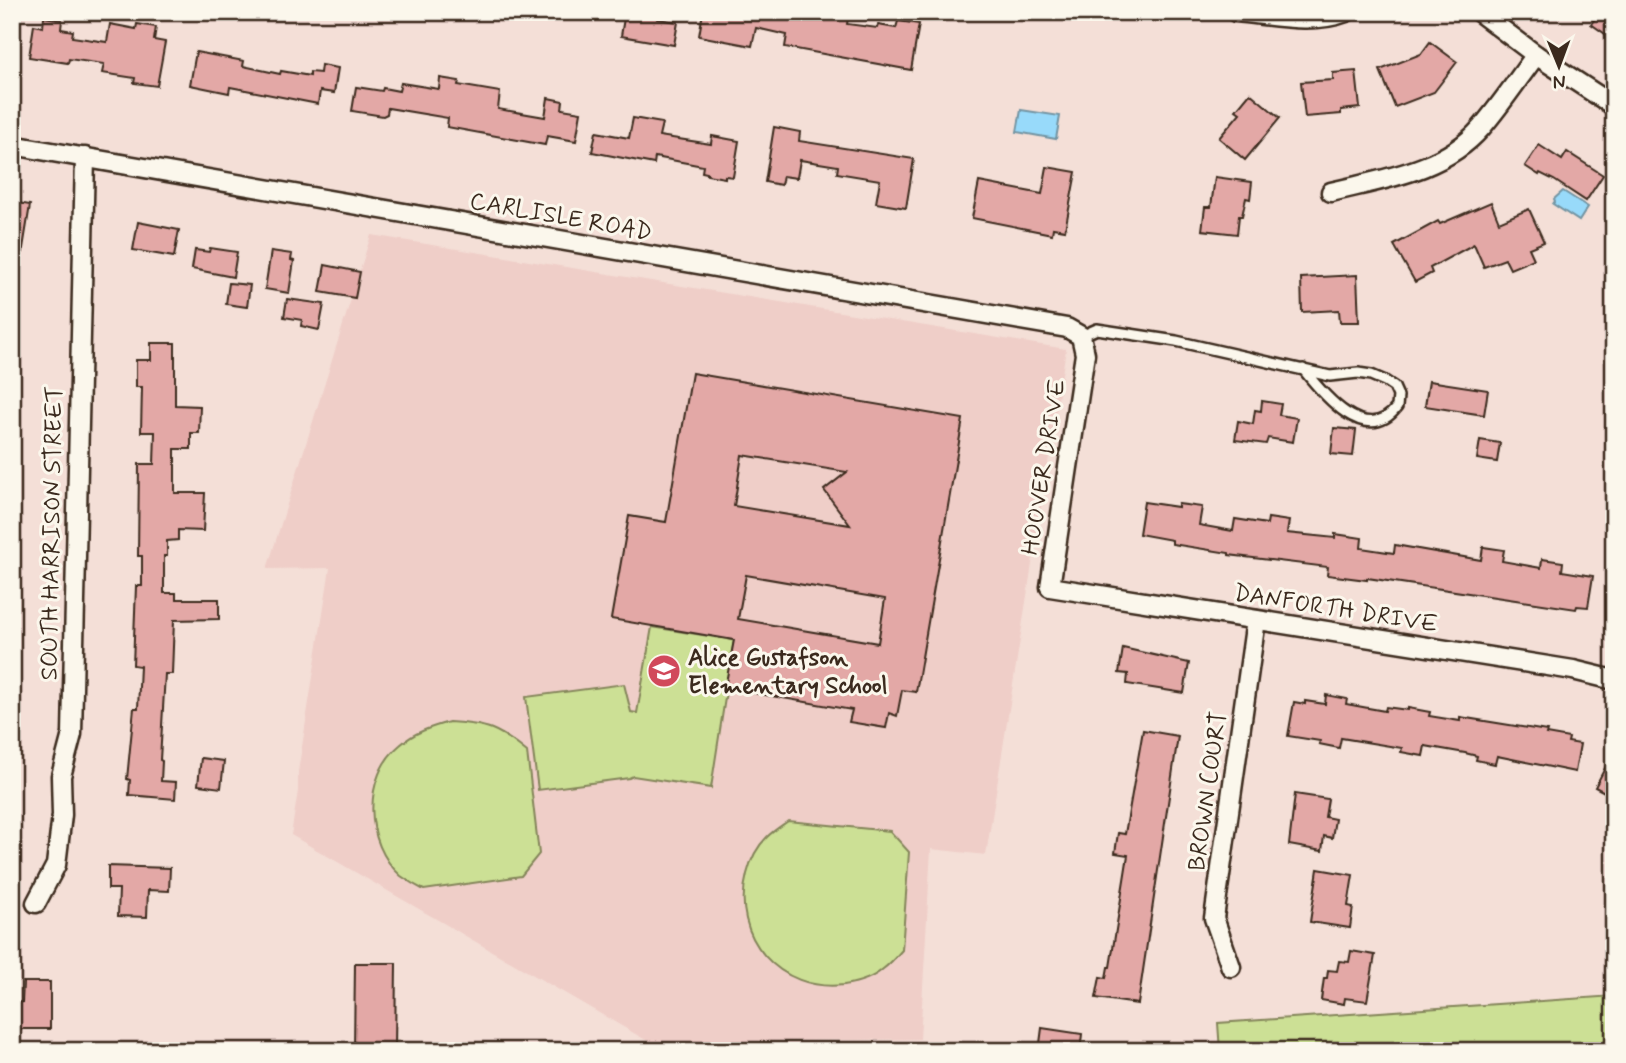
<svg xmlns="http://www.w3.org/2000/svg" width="1626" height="1063" viewBox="0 0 1626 1063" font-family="Mynerve,sans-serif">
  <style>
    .built { fill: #efcec8 }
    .green { fill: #cce095; stroke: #84855a; stroke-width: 2 }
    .water { fill: #98dafa; stroke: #7394a2; stroke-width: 2 }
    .building { fill: #e3a8a6; stroke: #3b2a1e; stroke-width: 2; fill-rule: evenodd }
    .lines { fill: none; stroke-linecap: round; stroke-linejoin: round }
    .service-casing { stroke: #3b2a1e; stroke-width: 14 }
    .minor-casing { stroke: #3b2a1e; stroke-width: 23 }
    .service { stroke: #fbf7ec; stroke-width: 9 }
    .minor { stroke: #fbf7ec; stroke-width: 18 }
    .labels { text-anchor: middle; stroke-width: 6; stroke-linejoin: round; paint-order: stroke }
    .street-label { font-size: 24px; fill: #3b2a1e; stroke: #fbf7ec }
    .poi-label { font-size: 24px; font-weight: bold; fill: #3b2a1e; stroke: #fbf7ec; text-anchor: start }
  </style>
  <rect width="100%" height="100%" fill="#f4dfd7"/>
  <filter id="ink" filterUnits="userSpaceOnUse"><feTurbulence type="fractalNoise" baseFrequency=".0143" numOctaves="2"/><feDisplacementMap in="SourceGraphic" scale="14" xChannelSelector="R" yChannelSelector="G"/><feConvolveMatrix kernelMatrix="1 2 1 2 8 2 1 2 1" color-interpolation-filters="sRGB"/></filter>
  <g filter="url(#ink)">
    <path class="built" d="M 371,235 L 1066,349 L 986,855 L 931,849 L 920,1039 L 651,1043 L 291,835 L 298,791 L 298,772 L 330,568 L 267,569 Z"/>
    <g class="green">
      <path d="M 652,627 L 734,640 L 711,788 L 633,776 L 629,778 L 538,790 L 526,697 L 624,684 L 631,712 L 637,713 Z"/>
      <path d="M 449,722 C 487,724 498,728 527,752 L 539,854 L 521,876 L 424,890 C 416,886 408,881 401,876 C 364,844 362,776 400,745 C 415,732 431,727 449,722 Z"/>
      <path d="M 788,821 L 890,831 L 909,852 L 902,950 C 896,957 890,964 883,969 C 873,978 857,983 844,985 C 780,993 730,937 747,874 C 750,862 757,847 767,837 C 773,831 781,826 788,821 Z"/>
      <path d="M 1614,996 L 1614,1051 L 1220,1051 L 1218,1023 Z"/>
    </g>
    <g class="water">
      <path d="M 1021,110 L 1060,116 L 1056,139 L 1017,132 Z"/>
      <path d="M 1563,191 L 1588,207 L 1579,221 L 1553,204 L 1555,201 L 1554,199 Z"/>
    </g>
    <g class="building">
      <path d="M 625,12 L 658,12 L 657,19 L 678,22 L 674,45 L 621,36 Z"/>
      <path d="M 703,12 L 810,12 L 825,15 L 825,12 L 849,12 L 847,24 L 877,28 L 878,25 L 896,28 L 898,21 L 919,24 L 911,70 L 785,47 L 787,35 L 756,28 L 752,46 L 699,36 Z"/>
      <path d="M 1600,12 L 1614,12 L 1614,40 L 1591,24 Z"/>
      <path d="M 44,17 L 62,20 L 61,29 L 73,31 L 72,37 L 107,42 L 110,24 L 136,29 L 137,24 L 156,27 L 154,40 L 165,42 L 157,86 L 134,83 L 135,78 L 102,73 L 104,64 L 69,59 L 68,63 L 29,57 L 34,25 L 43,27 Z"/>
      <path d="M 1430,42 L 1457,62 L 1434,92 L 1395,107 L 1380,70 L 1421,54 Z"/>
      <path d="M 196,52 L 244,61 L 243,66 L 280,74 L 281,71 L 310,76 L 310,72 L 320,73 L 321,65 L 338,68 L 334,93 L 320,91 L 318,104 L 230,87 L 229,93 L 190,85 Z"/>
      <path d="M 1356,71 L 1360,108 L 1341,110 L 1341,114 L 1305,117 L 1301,82 L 1333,80 L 1333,73 Z"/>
      <path d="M 440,78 L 459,81 L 458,85 L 500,92 L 498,109 L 545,117 L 548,98 L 563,101 L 562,109 L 581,112 L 576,141 L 547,136 L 545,145 L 447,127 L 448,118 L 388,108 L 387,114 L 383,116 L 352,111 L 356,87 L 382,91 L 383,88 L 399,91 L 401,83 L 439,89 Z"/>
      <path d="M 1250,93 L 1280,118 L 1245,160 L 1219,138 L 1240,113 L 1236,110 Z"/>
      <path d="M 633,118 L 662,123 L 659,136 L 711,144 L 712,136 L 739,141 L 733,177 L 725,176 L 725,178 L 707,175 L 707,173 L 702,172 L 703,166 L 655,157 L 654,164 L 592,152 L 596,132 L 629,138 Z"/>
      <path d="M 774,127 L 800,132 L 799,141 L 914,159 L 906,208 L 876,203 L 880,180 L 837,173 L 838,166 L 800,160 L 797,178 L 783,176 L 781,185 L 765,182 Z"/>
      <path d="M 1539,145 L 1562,160 L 1567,152 L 1603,175 L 1586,201 L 1554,180 L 1540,173 L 1539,175 L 1525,166 Z"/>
      <path d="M 1047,167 L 1076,172 L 1065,230 L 1053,228 L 1052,234 L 972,218 L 979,182 L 1042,194 Z"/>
      <path d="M 1215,177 L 1252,182 L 1250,199 L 1246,198 L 1242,216 L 1239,216 L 1237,234 L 1202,230 L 1205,207 L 1211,207 Z"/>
      <path d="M 12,202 L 30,205 L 21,261 L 12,260 Z"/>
      <path d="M 1491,202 L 1499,222 L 1529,209 L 1544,242 L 1529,248 L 1534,259 L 1510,269 L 1505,259 L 1484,267 L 1474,244 L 1430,268 L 1432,273 L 1415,282 L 1394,245 L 1438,221 L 1440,224 Z"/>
      <path d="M 138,222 L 179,230 L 174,257 L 133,250 Z"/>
      <path d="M 210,248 L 237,252 L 233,277 L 192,269 L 195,250 L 209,252 Z"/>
      <path d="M 271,251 L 292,254 L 291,260 L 294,261 L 289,293 L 265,289 Z"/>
      <path d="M 325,265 L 360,272 L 355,298 L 320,292 Z"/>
      <path d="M 1357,275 L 1359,322 L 1340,322 L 1339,310 L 1302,312 L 1301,278 Z"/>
      <path d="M 229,283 L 250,285 L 247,307 L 226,304 Z"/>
      <path d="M 287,299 L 324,304 L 319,330 L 301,326 L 302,320 L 284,317 Z"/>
      <path d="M 151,343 L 175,343 L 175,405 L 200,406 L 199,433 L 191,433 L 191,449 L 175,449 L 175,493 L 205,493 L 203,531 L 178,530 L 178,540 L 167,541 L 167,556 L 164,556 L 164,593 L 176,593 L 176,599 L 219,599 L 219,619 L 174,620 L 172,674 L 165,674 L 160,760 L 162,761 L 161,781 L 176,782 L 175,799 L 129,795 L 130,780 L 127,779 L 134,708 L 138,708 L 140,666 L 133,665 L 136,586 L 142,586 L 142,556 L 138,556 L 139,464 L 154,464 L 155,432 L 141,432 L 142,387 L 136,387 L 136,360 L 151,360 Z"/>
      <path d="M 692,373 L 963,419 L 916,692 L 902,690 L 897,716 L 889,713 L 886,728 L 849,722 L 852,710 L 725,688 L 734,640 L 611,619 L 629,516 L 666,522 ZM 742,455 L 847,472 L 824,490 L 850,525 L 734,506 ZM 746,575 L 885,599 L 878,643 L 738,619 Z"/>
      <path d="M 1429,381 L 1488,390 L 1484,415 L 1425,406 Z"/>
      <path d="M 1262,401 L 1281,404 L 1279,415 L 1297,418 L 1293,442 L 1268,438 L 1266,444 L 1235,440 L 1238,421 L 1253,424 L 1255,410 L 1261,411 Z"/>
      <path d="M 1334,428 L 1356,430 L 1353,456 L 1331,454 Z"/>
      <path d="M 1480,440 L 1500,443 L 1497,462 L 1477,459 Z"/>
      <path d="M 1144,502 L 1178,507 L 1178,504 L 1202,507 L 1199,525 L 1233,531 L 1235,519 L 1267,524 L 1268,518 L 1289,521 L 1287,533 L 1335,538 L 1335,534 L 1362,538 L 1361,548 L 1394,553 L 1395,545 L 1481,560 L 1483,547 L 1504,550 L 1502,561 L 1541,568 L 1542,559 L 1563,562 L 1562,571 L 1593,576 L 1588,607 L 1577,606 L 1576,609 L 1367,578 L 1367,580 L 1327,575 L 1328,567 L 1245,557 L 1229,555 L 1229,553 L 1172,544 L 1172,540 L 1139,534 Z"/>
      <path d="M 1123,648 L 1189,663 L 1184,693 L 1127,684 L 1128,674 L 1119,673 Z"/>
      <path d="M 1326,695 L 1347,699 L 1346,704 L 1385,711 L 1386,707 L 1408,710 L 1408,708 L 1430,712 L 1429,716 L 1460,721 L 1460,717 L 1547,731 L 1546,734 L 1569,738 L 1568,742 L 1580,744 L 1575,772 L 1497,756 L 1495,764 L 1476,760 L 1477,756 L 1465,753 L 1425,746 L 1423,756 L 1401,752 L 1402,748 L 1341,738 L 1339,748 L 1319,744 L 1320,741 L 1288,736 L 1294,702 L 1305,704 L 1305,701 L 1325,704 Z"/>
      <path d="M 1143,730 L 1178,736 L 1138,1004 L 1096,998 L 1100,977 L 1106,978 L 1108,967 L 1110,967 L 1128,855 L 1115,853 L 1118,833 L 1125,834 Z"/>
      <path d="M 1614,751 L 1614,797 L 1595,787 Z"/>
      <path d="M 201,758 L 224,761 L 221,788 L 198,785 Z"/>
      <path d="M 1295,794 L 1328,799 L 1325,817 L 1335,819 L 1332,838 L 1324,836 L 1322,851 L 1289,845 Z"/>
      <path d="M 108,866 L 170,868 L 169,891 L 148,890 L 147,917 L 118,916 L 119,889 L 108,889 Z"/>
      <path d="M 1318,869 L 1353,875 L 1348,906 L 1353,907 L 1350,928 L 1310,922 Z"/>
      <path d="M 1351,951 L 1375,955 L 1367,1001 L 1345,998 L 1344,1004 L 1321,1000 L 1324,978 L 1327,978 L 1328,970 L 1337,971 L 1339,961 L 1349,962 Z"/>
      <path d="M 355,963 L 396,963 L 395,1051 L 354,1051 Z"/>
      <path d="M 23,982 L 50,982 L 50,1029 L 12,1029 L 12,1003 L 22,1002 Z"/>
      <path d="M 1042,1028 L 1082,1034 L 1080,1051 L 1039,1051 Z"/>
    </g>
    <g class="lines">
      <defs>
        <path id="service" d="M 1081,336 L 1097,329 L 1176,341 L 1330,376 L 1358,373 L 1371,375 L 1385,381 L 1394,387 L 1398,396 L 1397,407 C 1366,448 1322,393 1303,369"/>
        <g id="minor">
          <path d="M 1236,12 C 1272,15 1312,25 1346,12"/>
          <path d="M 1479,12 L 1536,55 L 1614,106"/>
          <path d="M 12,145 L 1067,328 L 1081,336 L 1085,354 L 1050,587 L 1573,670 L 1614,680"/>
          <path d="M 1331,192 C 1383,179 1444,171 1481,128 C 1501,105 1518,79 1536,55"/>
          <path d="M 36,903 L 56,865 L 62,815 L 61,776 L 72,734 L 85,157"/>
          <path d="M 1231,967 L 1214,918 L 1256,620"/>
        </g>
      </defs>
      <use href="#service" class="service-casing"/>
      <use href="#minor" class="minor-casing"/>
      <use href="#service" class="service"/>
      <use href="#minor" class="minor"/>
    </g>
  </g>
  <defs>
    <symbol id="school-disc" viewBox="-11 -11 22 22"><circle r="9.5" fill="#d1495b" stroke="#fbf7ec"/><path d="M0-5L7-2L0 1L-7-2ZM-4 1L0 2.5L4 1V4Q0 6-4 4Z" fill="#fff"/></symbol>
  </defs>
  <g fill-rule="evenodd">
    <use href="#school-disc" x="645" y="652" width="38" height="38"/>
  </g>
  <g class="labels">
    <g class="street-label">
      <text transform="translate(561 216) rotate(10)" y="8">CARLISLE ROAD</text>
      <text transform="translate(1043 467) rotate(-81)" y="8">HOOVER DRIVE</text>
      <text transform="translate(51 533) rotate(-89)" y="8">SOUTH HARRISON STREET</text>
      <text transform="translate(1336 608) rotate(9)" y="8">DANFORTH DRIVE</text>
      <text transform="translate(1207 791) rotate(-82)" y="8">BROWN COURT</text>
    </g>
    <g class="poi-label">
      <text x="688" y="665">Alice Gustafson<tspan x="688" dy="28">Elementary School</tspan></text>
    </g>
  </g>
  <rect width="1626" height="1063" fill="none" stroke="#fbf7ec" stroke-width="42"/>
  <rect x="21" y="21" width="1584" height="1021" fill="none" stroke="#3b2a1e" stroke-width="2.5" filter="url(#ink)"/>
  <g transform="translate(1559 66) rotate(179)" stroke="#fbf7ec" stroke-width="5" paint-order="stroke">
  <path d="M0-5L12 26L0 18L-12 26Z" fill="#3b2a1e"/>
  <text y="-10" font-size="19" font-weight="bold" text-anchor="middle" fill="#3b2a1e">N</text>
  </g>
</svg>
